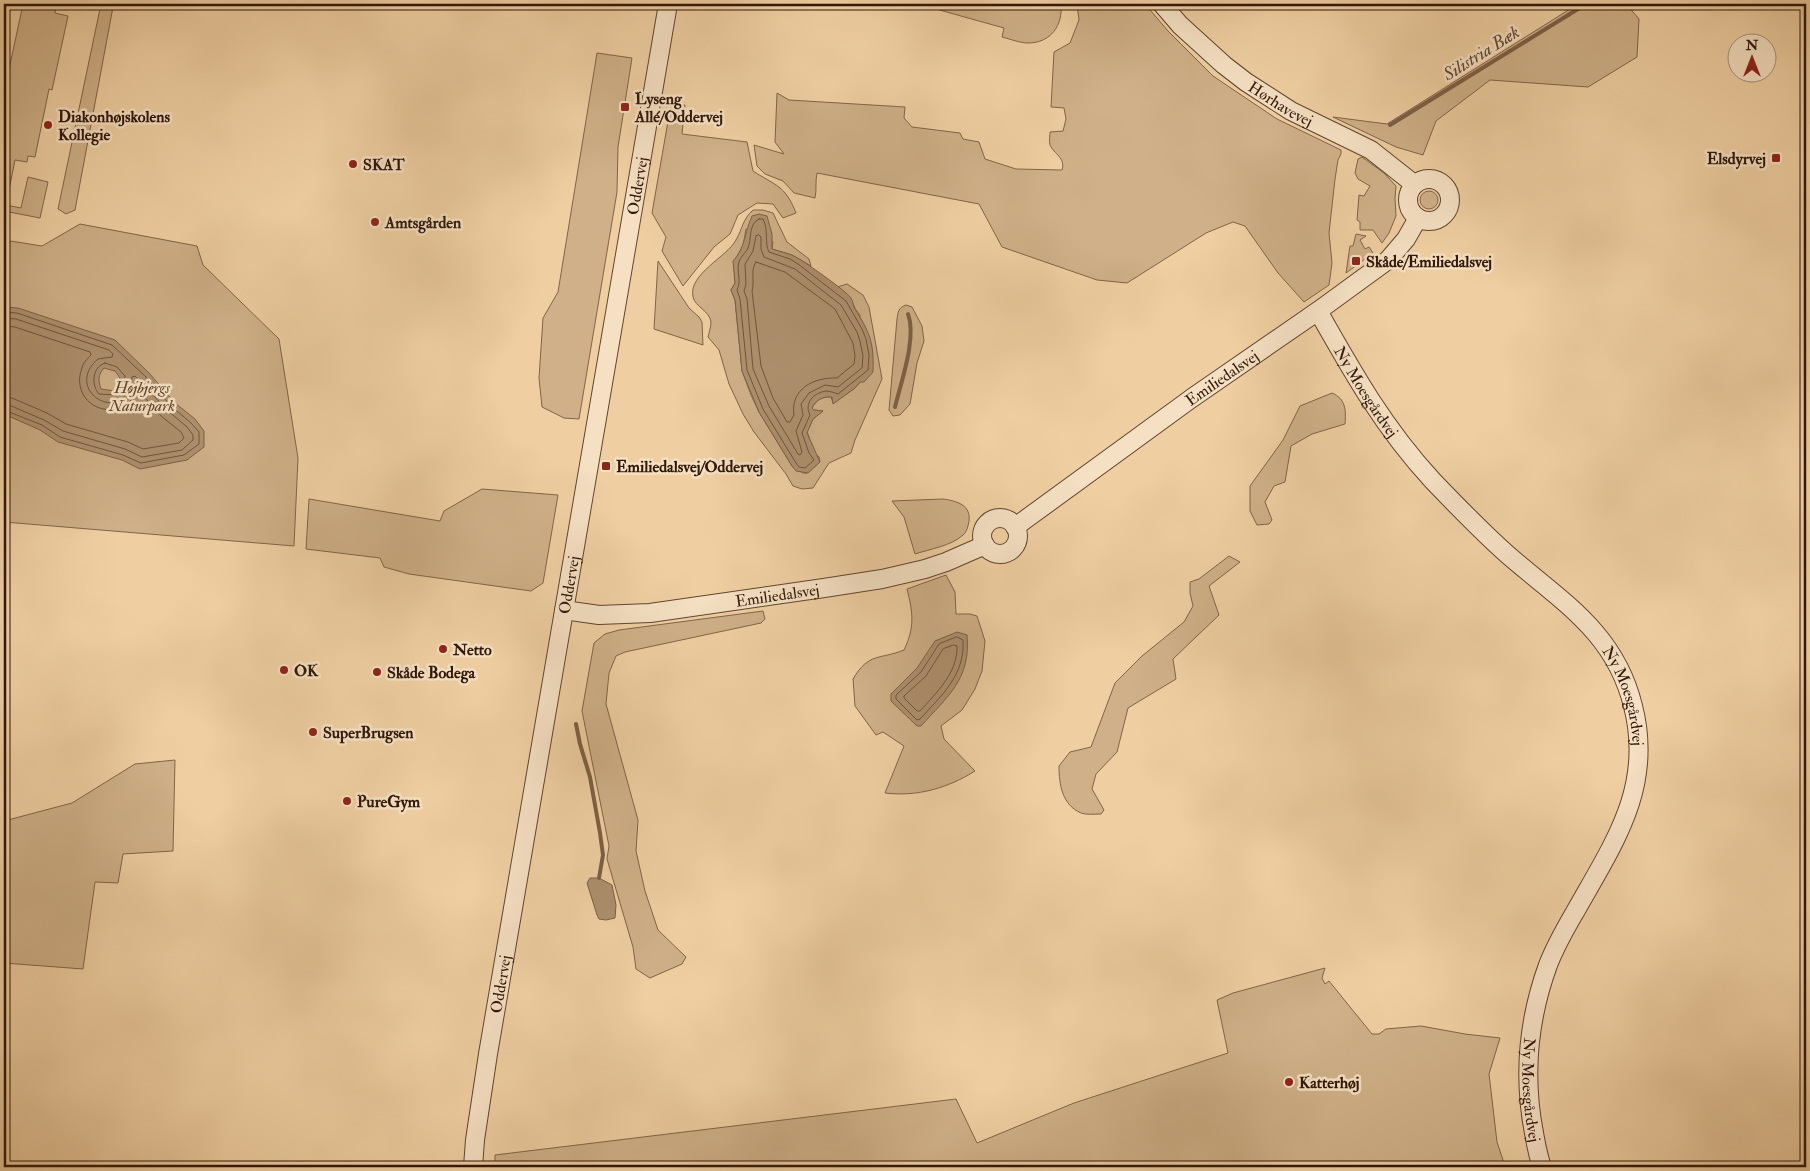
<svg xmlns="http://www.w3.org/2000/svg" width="1810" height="1171" viewBox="0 0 1810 1171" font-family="'IM FELL Double Pica',serif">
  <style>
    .green { fill: #cfb088; stroke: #806448 }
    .water { fill: #ae906e; stroke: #7c6045; fill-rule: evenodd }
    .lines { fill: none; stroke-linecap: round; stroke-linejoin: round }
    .shore { stroke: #6f543b; stroke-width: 1 }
    .stream { stroke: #7c6045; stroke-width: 4 }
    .tertiary-casing { stroke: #60452e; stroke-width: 20 }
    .tertiary { stroke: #f5e0c3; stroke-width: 18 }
    .poi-dot { fill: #8f2418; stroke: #f5e0c3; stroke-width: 2 }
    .labels { text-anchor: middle; stroke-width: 5; stroke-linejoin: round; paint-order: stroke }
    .poi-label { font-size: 16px; font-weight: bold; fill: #301708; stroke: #f5e0c3; text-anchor: start }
    .street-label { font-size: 16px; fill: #301708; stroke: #f5e0c3 }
    .park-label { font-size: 16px; font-style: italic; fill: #60452e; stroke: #f5e0c3 }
    .water-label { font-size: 18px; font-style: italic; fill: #624731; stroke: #f5e0c3 }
  </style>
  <rect width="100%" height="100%" fill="#efcfa2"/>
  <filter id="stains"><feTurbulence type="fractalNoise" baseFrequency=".004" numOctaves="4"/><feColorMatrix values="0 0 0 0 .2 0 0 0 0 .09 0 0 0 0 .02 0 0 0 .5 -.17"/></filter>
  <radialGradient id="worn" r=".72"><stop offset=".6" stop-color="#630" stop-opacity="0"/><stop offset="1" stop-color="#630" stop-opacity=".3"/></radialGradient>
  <g class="green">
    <path d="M 23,4 L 56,4 L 55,13 L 68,16 L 52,90 L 49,89 L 35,157 L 28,156 L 27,162 L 15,160 L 6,205 L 21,208 L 28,177 L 48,182 L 40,218 L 4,211 L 4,93 Z"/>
    <path d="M 101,4 L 117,4 L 113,7 L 75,210 L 66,214 L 58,209 Z"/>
    <path d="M 918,4 L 1061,4 C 1063,25 1051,43 1028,43 C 1020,43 1010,39 1002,37 L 1004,28 Z"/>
    <path d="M 1077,4 L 1145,4 L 1168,31 L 1213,76 L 1277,119 L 1341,150 L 1341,154 L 1338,160 L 1335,179 L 1329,233 L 1332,263 L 1329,285 L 1304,302 L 1278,273 L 1245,226 L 1233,222 L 1206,233 L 1127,283 L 1097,280 L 1002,247 L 979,204 L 817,173 C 815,182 817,189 815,198 L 794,193 L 783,181 L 765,174 L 757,166 L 754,145 L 784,154 L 775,142 L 777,93 L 789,100 L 905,107 L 904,118 L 912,127 L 960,133 L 963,139 L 979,142 L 985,159 L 1016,169 L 1062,170 C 1066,158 1054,154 1050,145 C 1049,141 1050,135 1050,132 L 1063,131 L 1066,119 L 1064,108 L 1051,107 L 1054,52 L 1070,43 L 1079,20 Z"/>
    <path d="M 1578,4 L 1626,4 L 1639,19 L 1637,57 L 1588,87 L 1490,80 L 1436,121 L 1423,155 L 1396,147 L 1333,117 L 1387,124 Z"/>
    <path d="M 597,53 L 632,58 L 618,147 L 617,192 L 579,419 L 564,418 L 542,407 L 539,378 L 543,318 L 558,292 Z"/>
    <path d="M 671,104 L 685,105 L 682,134 L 747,142 L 753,171 C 776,186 785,185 796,213 L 783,218 L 773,204 L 757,203 L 738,215 L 730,234 L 714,247 L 683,286 L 662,251 L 666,237 L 652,213 Z"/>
    <path d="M 1362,157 L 1384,173 L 1396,186 L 1395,198 L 1396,216 L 1389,233 L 1382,243 L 1373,230 L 1360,230 L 1360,222 L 1357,220 L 1359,195 L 1364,196 L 1370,186 L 1358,179 L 1355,173 L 1358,159 Z"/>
    <circle cx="1429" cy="200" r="9"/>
    <path d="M 753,210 L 763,210 L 773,213 L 787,242 L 809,259 L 811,266 L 792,255 L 772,249 L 773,242 L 746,229 L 743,246 L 736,258 L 734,266 L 735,283 L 731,290 L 735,300 L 742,371 L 751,395 L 759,412 L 792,466 L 803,473 L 807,473 L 820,462 L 819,457 L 814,452 L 807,431 L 813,419 L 823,411 L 814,410 L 812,408 C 816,400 823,396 831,397 L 833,403 L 855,388 L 860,382 L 860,315 L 856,310 L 850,298 L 837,287 L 847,284 L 863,295 L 869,307 L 882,379 L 855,440 L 851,453 L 829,463 L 813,488 L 802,489 L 793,486 L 786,474 L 754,432 L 743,414 L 729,384 L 719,350 L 708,337 C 709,333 711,326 711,322 C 710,311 695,307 693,297 C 688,274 727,257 736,240 C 743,228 742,220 753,210 Z"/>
    <path d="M 80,224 L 197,246 L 203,265 L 279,339 L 298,458 L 294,546 L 4,522 L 4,240 L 42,246 Z"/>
    <path d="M 1356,234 L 1366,236 L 1360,240 L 1365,249 L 1369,247 L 1373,253 L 1346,273 L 1350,246 L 1353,246 Z"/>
    <path d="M 658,261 L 689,308 L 699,317 L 702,322 L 703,345 L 654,329 Z"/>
    <path d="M 906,305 L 912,307 L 922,326 L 924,341 L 917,363 L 910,404 L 900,415 L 893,416 L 889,410 L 897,319 C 898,312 898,308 906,305 Z"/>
    <path d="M 1332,393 C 1346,399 1346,410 1345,424 L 1312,434 L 1291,446 L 1285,482 L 1274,486 L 1265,502 L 1272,520 L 1269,524 L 1257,525 L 1250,511 L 1250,486 L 1283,440 L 1300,406 Z"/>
    <path d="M 482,489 L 558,495 L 543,583 L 531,591 L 409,574 L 384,567 L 380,558 L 306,549 L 309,499 L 440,521 L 444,511 Z"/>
    <path d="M 943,499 C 957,501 971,505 969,521 C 968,526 967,532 963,535 C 951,546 930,549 915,554 L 904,517 L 892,501 Z"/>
    <path d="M 1229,556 L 1240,562 L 1209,586 L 1219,615 L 1173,659 L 1176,679 L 1128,708 L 1117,752 L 1096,774 L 1092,789 L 1104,810 L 1101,814 C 1094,814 1086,815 1081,813 C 1062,805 1059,784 1059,766 L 1070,752 L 1091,747 L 1115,683 L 1142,656 L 1184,622 L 1193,606 L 1190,593 L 1190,582 L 1199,579 Z"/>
    <path d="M 946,575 L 955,592 L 956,614 L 970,614 L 977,616 L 985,641 L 982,671 L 975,689 L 962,710 L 941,726 L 944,739 L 975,771 C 948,788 917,797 885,793 L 904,746 L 883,732 L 876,735 L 855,706 L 853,679 C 869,652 879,660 904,650 C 915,627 913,613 907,589 Z"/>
    <path d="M 763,611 L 765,619 L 761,623 L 625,652 L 616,656 L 609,673 L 606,704 L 638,820 L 636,851 L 645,891 L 658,930 L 686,957 L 682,964 L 650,978 L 636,969 L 633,947 L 607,859 L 609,846 L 582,711 L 594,643 L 605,634 L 619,630 Z"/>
    <path d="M 175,760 L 173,851 L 123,854 L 118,883 L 95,882 L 83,969 L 4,963 L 4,821 L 72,803 L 135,764 Z"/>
    <path d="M 1325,968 L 1322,978 L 1325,984 L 1329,981 L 1372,1034 L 1379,1034 L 1386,1029 L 1421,1026 L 1465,1034 L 1500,1038 L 1489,1074 L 1497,1142 L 1504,1163 L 1490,1167 L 495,1167 L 495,1155 L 956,1099 L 977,1143 L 1074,1103 L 1228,1053 L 1217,1000 L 1233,993 Z"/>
  </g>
  <g class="water">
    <path d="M 759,214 L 767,216 L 772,234 L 772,249 L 792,255 L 801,260 C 810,266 845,290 851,298 C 853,301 853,306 855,309 C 870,333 874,342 873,372 L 864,382 L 860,382 L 855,388 L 833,404 L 832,397 C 824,396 815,400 812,408 L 814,410 L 823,411 L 813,419 L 807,433 L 820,462 L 808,473 L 796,471 L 792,466 L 759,412 L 742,371 L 735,300 L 731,290 L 735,283 L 733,261 C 745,249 745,231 752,216 Z"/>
    <path d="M 4,307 L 18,308 L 115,340 L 149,373 L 175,403 L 195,419 L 204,431 L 204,447 L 187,460 L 140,469 L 122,460 L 58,442 L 40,430 L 4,414 ZM 104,368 L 115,371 L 120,378 L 119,387 L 115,391 L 101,389 C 98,380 98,375 104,368 Z"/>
    <path d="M 957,632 L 967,635 C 971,679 948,696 921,726 L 917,726 L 891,701 L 891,694 L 917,668 L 935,641 Z"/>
    <path d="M 590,878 L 599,878 L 612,885 L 616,905 L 615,918 L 606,920 L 599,919 L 597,915 L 587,883 Z"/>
  </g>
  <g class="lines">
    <g class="shore">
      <path d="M 759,219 L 763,219 C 769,230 764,243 769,252 L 790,259 L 798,264 L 846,301 L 862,329 L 866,339 L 869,355 L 868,370 L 838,394 C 835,393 830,391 826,391 C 813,393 804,403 810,415 L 802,433 L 809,453 L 814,460 L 805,468 L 799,467 L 796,463 L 763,409 L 747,370 L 740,299 L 737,290 C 742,280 736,272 739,262 C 740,257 746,253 748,248 C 752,239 748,224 759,219 Z"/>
      <path d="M 759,235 L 761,237 L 761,249 L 764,257 L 795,269 L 841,305 L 857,332 L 860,341 L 863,356 L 862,368 L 838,387 L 825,385 L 809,393 L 801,404 L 803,415 L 796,431 L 802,452 L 800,455 L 798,454 L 769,406 L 753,369 L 747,299 L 744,291 L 746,284 L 745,264 L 753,251 L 756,236 Z"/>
      <path d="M 756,262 L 785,272 L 835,309 L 853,343 L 855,356 L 854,364 L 837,378 C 814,377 790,389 794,415 L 790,422 L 787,422 L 773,398 L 761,366 L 752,291 C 755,281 750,270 756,262 Z"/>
      <path d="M 4,312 L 17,313 L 112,345 L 146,377 L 171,406 L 191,423 L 199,432 L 199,444 L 184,455 L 141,463 L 123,455 L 60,437 L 42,425 L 4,410"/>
      <path d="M 4,318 L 16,319 L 109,350 L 113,354 L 112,357 L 98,359 C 61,391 126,429 132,377 L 135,376 L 167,410 L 187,427 L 193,435 L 193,440 L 182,450 L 142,457 L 125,449 L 63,431 L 44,420 L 9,405 L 4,404"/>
      <path d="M 4,326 L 15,327 L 90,352 L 91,355 C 87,359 83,363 82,368 C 72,393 94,416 120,408 C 129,406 133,395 140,392 L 161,416 L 181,432 L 184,438 L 179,443 L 143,449 L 128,442 L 66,424 L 47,413 L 12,398 L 4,396"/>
      <path d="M 105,363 L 117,367 L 125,376 L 124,388 L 116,395 L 99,394 C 91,385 92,367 105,363 Z"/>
      <path d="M 957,637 L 963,640 C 965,675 942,695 920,719 L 917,720 L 896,699 L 896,695 L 921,672 L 939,644 Z"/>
      <path d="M 954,645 L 957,646 C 958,673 936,693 920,711 L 917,711 L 904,698 L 904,696 L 926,676 L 943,649 Z"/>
    </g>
    <g class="stream">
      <path d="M 1390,125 L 1586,4"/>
      <path d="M 895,407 C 901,382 917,338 908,314"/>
      <path d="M 576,724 L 580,744 L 590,777 L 600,833 L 603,855 L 599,878"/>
    </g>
    <defs>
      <g id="tertiary">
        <path id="s1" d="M 1162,4 L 1180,25 L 1224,65 L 1246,82 L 1291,111 L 1371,150 L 1414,184"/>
        <circle cx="1429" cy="200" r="21"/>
        <path id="s2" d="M 1318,311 C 1353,373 1384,428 1433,481 C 1457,506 1482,532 1508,555 C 1561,601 1615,632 1633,706 C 1654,788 1613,844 1575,912 C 1565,929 1555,947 1548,965 C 1528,1020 1523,1076 1534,1133 C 1536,1144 1538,1156 1542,1167"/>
        <circle cx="1000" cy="536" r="18"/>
        <path id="s3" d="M 1015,527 L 1192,398 L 1318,311 L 1388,260 L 1406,239 L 1418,218"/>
        <path id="s4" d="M 564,610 L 599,615 L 650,613 L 824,588 L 882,579 L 925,569 L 946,562 L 985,545"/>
        <path id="s5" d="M 473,1167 L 475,1140 L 488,1054 L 668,4"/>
      </g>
    </defs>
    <use href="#tertiary" class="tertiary-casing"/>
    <use href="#tertiary" class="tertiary"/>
  </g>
  <g class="poi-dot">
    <rect x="620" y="102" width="10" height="10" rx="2.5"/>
    <circle cx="48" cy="125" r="5"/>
    <rect x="1771" y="153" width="10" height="10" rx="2.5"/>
    <circle cx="353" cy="164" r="5"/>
    <circle cx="375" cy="222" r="5"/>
    <rect x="1351" y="256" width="10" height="10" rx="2.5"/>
    <rect x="601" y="461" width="10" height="10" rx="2.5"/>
    <circle cx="443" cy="649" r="5"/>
    <circle cx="284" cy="670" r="5"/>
    <circle cx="377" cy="672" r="5"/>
    <circle cx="313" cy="732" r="5"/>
    <circle cx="347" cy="801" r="5"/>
    <circle cx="1289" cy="1082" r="5"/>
  </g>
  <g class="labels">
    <g class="poi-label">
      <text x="635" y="104">Lyseng<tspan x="635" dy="18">Allé/Oddervej</tspan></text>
      <text x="58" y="122">Diakonhøjskolens<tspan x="58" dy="18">Kollegie</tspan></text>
      <text x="1766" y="164" text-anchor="end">Elsdyrvej</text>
      <text x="363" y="170">SKAT</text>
      <text x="385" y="228">Amtsgården</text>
      <text x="1366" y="267">Skåde/Emiliedalsvej</text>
      <text x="616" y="472">Emiliedalsvej/Oddervej</text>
      <text x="453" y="655">Netto</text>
      <text x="294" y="676">OK</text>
      <text x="387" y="678">Skåde Bodega</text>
      <text x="323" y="738">SuperBrugsen</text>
      <text x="357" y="807">PureGym</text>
      <text x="1299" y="1088">Katterhøj</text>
    </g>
    <g class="street-label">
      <text dy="6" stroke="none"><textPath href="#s1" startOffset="156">Hørhavevej</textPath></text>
      <text dy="6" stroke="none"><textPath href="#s5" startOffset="995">Oddervej</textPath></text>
      <text dy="6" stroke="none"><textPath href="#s3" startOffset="255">Emiliedalsvej</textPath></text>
      <text dy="6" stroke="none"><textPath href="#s2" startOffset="94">Ny Moesgårdvej</textPath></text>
      <text dy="6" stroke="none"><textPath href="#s5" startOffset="590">Oddervej</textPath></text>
      <text dy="6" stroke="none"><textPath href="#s4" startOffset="215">Emiliedalsvej</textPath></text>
      <text dy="6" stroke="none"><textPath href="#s2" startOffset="499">Ny Moesgårdvej</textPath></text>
      <text dy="6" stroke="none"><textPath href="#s5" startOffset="185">Oddervej</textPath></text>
      <text dy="6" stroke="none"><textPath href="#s2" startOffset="919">Ny Moesgårdvej</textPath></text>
    </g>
    <g class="park-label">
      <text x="142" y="393">Højbjergs<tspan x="142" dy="18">Naturpark</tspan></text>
    </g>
    <g class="water-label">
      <text transform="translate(1481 53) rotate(-32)" y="6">Silistria Bæk</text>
    </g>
  </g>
  <rect width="1810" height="1171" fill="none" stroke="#efcfa2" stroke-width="20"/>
  <rect x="5" y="5" width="1800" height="1161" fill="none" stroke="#301708" stroke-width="2.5"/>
  <rect x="10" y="10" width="1790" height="1151" fill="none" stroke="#301708"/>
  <g transform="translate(1752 58)"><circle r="24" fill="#f5e0c3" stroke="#a69078"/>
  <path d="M0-4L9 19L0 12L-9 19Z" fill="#8f2418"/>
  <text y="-8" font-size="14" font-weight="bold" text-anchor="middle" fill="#301708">N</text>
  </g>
  <rect width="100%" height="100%" filter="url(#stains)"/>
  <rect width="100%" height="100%" fill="url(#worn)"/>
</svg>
